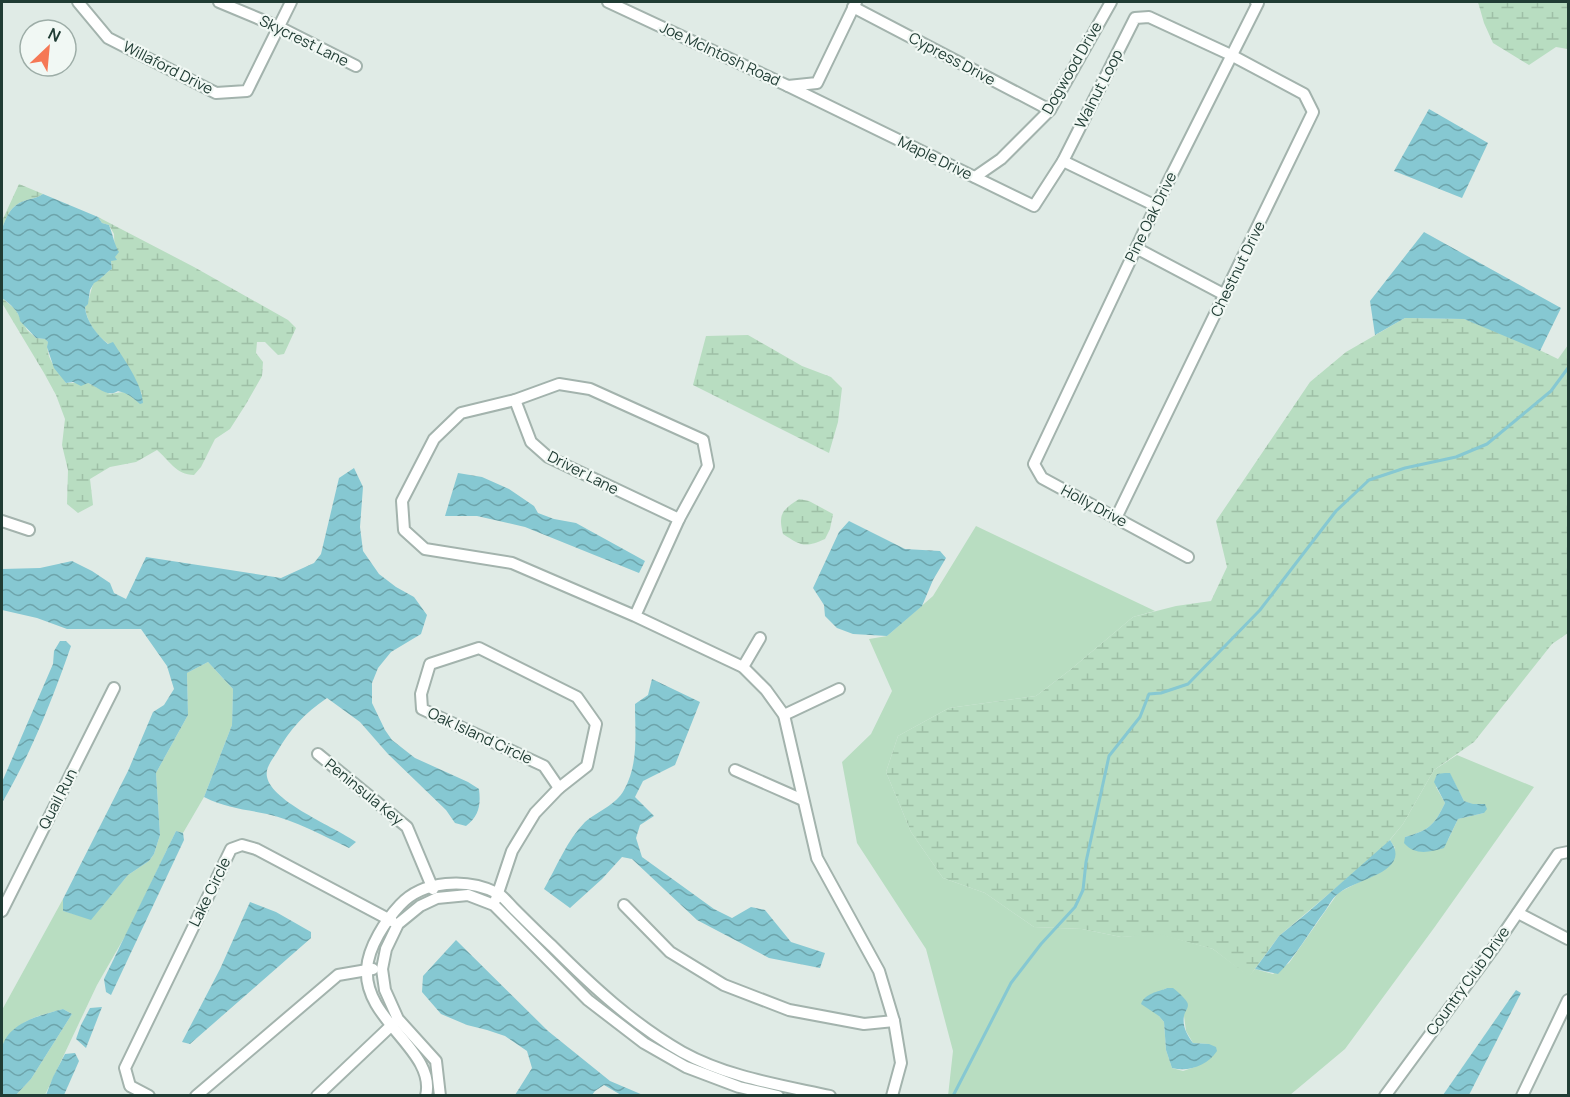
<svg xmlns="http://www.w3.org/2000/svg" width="1570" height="1097" viewBox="0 0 1570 1097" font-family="Manrope,sans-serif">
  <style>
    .wetland { fill: url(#wetland-marsh) }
    .green { fill: #b8ddc1; fill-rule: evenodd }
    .water { fill: url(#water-waves) }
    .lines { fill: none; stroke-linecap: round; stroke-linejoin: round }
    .stream { stroke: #86c8d2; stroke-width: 3 }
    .minor-casing { stroke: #a3b3ad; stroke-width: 14 }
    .minor { stroke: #fff; stroke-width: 10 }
    .labels { text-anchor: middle; stroke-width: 4.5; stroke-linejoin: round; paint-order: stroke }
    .street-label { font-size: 15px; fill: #203c34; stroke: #f1f8f4 }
  </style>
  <defs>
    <pattern id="wetland-marsh" width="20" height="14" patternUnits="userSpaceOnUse" patternTransform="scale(1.5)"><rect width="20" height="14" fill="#b8ddc1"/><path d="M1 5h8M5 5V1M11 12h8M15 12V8" fill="none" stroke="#9ebfa6"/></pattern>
    <pattern id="water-waves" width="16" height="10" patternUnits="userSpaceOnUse" patternTransform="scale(1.5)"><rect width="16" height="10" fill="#86c8d2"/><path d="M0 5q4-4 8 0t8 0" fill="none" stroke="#6da4ab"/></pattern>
  </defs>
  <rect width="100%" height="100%" fill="#e0ebe6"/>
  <g class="wetland">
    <path d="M 1478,2 L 1568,2 L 1568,49 L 1556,47 L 1529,65 L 1493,43 L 1484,23 Z"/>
    <path d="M 19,184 L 43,194 C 36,199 32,198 24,201 C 11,205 6,217 2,229 L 2,221 Z"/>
    <path d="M 98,217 L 194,267 L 288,320 L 296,328 L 284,354 L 278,355 L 265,342 L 257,342 L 256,353 L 263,362 L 262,376 L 246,404 L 230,429 L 215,439 L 201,467 L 194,475 C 176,475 169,460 157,450 L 136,462 L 110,467 L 90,479 L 93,505 L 78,513 L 67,504 L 68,470 L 62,445 L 65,419 L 56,395 L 44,373 L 2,303 L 2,298 L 15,309 L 27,330 L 36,338 L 45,339 L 48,342 C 45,360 58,369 66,383 L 88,383 L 110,394 C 120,393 125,389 134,399 L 142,394 L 116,348 C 100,341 87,324 85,307 C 90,300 90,291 94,282 C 102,279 105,273 112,269 L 111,261 L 115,257 L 114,234 L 109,225 L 102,223 Z"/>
    <path d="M 1405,318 L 1464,319 L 1523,342 L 1558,359 L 1568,345 L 1568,633 L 1552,644 L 1474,742 L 1434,770 L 1403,824 L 1383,848 L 1279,936 L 1249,977 L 1213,949 L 1161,935 L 1121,937 L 1082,929 L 1034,927 L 985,893 L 943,878 L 911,832 L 886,772 L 898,736 L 949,708 L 1036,696 L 1070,670 L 1133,617 L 1176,606 L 1211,601 L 1227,567 L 1216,521 L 1310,382 L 1346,352 Z"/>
    <path d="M 748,335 L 802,366 L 831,377 L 842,388 L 838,422 L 829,453 L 693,385 L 706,336 Z"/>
    <path d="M 799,499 L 809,501 L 833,514 L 830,529 L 825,539 C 805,548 801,546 783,534 C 778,514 782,510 799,499 Z"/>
  </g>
  <g class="green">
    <path d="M 976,526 L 1155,611 L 1133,617 L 1070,670 L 1036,696 L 949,708 L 898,736 L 886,772 L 911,832 L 943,878 L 985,893 L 1034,927 L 1082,929 L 1121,937 L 1160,934 L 1213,949 L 1249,976 L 1255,969 L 1273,974 L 1289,963 L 1338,893 L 1363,880 L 1395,848 L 1390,840 L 1403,824 L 1434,770 L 1457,755 L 1534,787 L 1434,928 L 1345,1049 L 1290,1095 L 948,1096 L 953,1051 L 926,949 L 857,843 L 842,762 L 871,734 L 892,691 L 869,639 L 887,636 L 933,596 ZM 1450,774 L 1464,801 L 1472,804 L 1484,813 L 1458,819 L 1448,840 L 1405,837 C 1429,830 1434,826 1445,803 L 1436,787 ZM 1167,988 L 1184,1016 L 1186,1031 L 1193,1043 L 1209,1044 L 1195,1067 L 1183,1071 L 1172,1068 L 1166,1050 L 1164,1022 L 1159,1016 L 1158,992 Z"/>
    <path d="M 208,662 L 233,689 L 232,725 L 204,797 L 183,833 L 176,831 L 128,931 L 97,985 L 45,1095 L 16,1095 L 31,1079 L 72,1014 L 63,1009 C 34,1017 17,1020 2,1047 L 2,1010 L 63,899 L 63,911 L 91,919 L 128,875 L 149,861 L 154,854 L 160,835 L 156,773 L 188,715 L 187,673 Z"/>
  </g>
  <g class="water">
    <path d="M 1429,109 L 1488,143 L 1462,198 L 1394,171 Z"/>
    <path d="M 43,194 L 98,217 L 102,223 L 109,225 C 113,235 114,244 119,252 L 115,257 L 117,260 L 111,261 L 112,269 C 105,273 102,279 94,283 L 90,290 L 88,304 L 85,307 C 86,321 97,335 108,344 L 113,342 C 123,358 142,383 143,403 L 140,404 C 133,398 128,393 118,391 C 107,398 98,387 88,383 L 81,386 L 73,382 L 66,383 L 54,368 L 47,347 L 48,342 L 45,339 L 36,338 L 20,321 C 20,312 9,303 2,298 L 2,229 C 6,217 11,205 24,201 C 32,198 36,199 43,194 Z"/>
    <path d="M 1424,232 L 1561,308 L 1540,351 L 1464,319 L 1405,318 L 1375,335 L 1370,301 Z"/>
    <path d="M 354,468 L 363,487 L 360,527 L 363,551 L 379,574 L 396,587 L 414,597 L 427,615 L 421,634 L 391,652 L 378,668 L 372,683 L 372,703 L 385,730 L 392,740 L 415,758 L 468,782 L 479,789 C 481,805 479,816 466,826 L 455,823 L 446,810 L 388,754 L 360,722 L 327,698 C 305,713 290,729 277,752 C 272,760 265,768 267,777 C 272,802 335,827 356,842 L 349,848 C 323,836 295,820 267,814 C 243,809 226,808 204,797 L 232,725 L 233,689 L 208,662 L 187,673 L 188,715 L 156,773 L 160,835 L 154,854 L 149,861 L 128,875 L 91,920 L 63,911 L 63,899 L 128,771 L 153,712 L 164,705 L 174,689 L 167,666 L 141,629 L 67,629 L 37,618 L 2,610 L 2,569 L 40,568 L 72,561 L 92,571 L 110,583 L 114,593 L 126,599 L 146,557 L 281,578 L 314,563 L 321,554 L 339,478 Z"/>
    <path d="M 458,473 L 482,477 L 509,489 L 534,506 L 538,513 L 554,519 L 576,523 L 645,561 L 639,573 L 525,527 L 477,516 L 445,516 Z"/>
    <path d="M 849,521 L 905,549 L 940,551 L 946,558 L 933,580 L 922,606 L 887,636 L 853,634 L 837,628 L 825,616 L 824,605 L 813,588 L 839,532 Z"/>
    <path d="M 60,641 L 66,641 L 71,646 C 52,701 31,753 2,803 L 2,782 L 53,664 L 54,651 Z"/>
    <path d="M 652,679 L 700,702 L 675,765 L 643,781 L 635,797 L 654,816 L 640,825 L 636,838 L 642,857 L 714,909 L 732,918 L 751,907 L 765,910 L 791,942 L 825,953 L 820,968 L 769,958 L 697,920 L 632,859 L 622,857 L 602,879 L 570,908 L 544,889 C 556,868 567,840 585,822 C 598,811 616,805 624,790 C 639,764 635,732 635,704 L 648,695 Z"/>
    <path d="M 1445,773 L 1450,773 L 1464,801 L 1473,804 L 1485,804 L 1487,809 L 1484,813 L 1458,819 L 1444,848 C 1430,852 1415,856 1404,843 L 1405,837 C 1429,830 1434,826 1445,803 L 1434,782 L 1437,774 Z"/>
    <path d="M 176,831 L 183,833 L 184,840 L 111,995 L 106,992 L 104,979 Z"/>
    <path d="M 1390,840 C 1413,872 1358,878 1339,893 C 1333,897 1329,905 1325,911 C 1309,932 1296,956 1278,974 L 1255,969 L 1279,936 L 1307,913 Z"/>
    <path d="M 250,902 L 276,912 L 311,932 L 311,938 L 190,1044 L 182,1042 L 220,969 Z"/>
    <path d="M 456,940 L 548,1031 L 610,1081 L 643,1095 L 621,1095 L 604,1085 L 595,1091 L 592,1095 L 515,1095 L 532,1068 L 527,1051 L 505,1036 L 487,1030 L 467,1025 L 441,1014 L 422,992 L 423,976 Z"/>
    <path d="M 1167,988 L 1173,988 C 1177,991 1184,997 1187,1002 C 1190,1007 1185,1010 1184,1016 C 1182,1026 1187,1035 1193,1043 L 1209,1044 L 1216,1047 L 1217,1051 C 1207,1066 1189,1072 1172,1068 L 1166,1050 L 1164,1022 L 1159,1016 L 1141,1004 C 1145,993 1158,992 1167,988 Z"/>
    <path d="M 1516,990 L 1521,993 L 1469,1095 L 1443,1095 Z"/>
    <path d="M 102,1007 L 86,1048 L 76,1039 L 81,1025 L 90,1008 Z"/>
    <path d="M 63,1009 L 72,1014 L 31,1079 L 16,1095 L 2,1095 C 1,1082 0,1060 2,1048 C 8,1022 42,1015 63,1009 Z"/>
    <path d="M 75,1053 L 79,1061 L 64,1095 L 46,1095 L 53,1077 L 65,1054 Z"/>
  </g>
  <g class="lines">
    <path class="stream" d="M 953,1096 L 1011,983 L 1041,944 L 1075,907 L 1083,890 L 1086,862 L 1109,756 L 1140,717 L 1149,694 L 1161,693 L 1188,684 L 1260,610 L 1336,511 L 1369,480 L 1405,468 L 1456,457 L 1487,444 L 1551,391 L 1568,368"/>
    <defs>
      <g id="minor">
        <path d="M 78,2 L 108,38 L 216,93 L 247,91 L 291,2"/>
        <path d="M 219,2 L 279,27 L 356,66"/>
        <path d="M 608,2 L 788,86 L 817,83 L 856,2"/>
        <path d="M 853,7 L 1050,110"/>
        <path d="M 788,86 L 1034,206 L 1063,161 L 1135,18 L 1149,17 L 1231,55 L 1304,94 L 1313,112 L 1116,518"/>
        <path d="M 1063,161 L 1156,206"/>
        <path d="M 975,177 L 1001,159 L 1050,110 L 1111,2"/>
        <path d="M 1136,248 L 1225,295"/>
        <path d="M 515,400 L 531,442 L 548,457 L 679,519"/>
        <path d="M 2,521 L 29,530"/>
        <path d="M 1188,557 L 1042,478 L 1034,464 L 1156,206 L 1258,3 L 1256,2"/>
        <path d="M 635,616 L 679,519 L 708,466 L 703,440 L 590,389 L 559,384 L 515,400 L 461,413 L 434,439 L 402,501 L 404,530 L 425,549 L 512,563 L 635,616 L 743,667 L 766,690 L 784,715 L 817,858 L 879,971 L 894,1021 L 901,1063 L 892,1096"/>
        <path d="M 479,648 L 577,697 L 596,724 L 587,766 L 559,788 L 544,766 L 422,709 L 421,694 L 430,664 Z"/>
        <path d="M 743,667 L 760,638"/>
        <path d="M 784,715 L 839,689"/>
        <path d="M 318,754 L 407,827 L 433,889"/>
        <path d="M 735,770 L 803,800"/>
        <path d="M 496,899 L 512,851 L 535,813 L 559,788"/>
        <path d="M 624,905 L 670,952 L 724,985 L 789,1010 L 864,1024 L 894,1021"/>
        <path d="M 2,911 L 114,688"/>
        <path d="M 1518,913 L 1568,939"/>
        <path d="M 149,1096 L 130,1086 L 125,1068 L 231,849 L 242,845 L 256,849 L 392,921"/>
        <path d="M 196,1096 L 338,975 L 373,969"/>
        <path d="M 317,1096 L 394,1023"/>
        <path d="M 426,1096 C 437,1051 363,1020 367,969 C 368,947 386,920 400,905 C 423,880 467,878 497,893 C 503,896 508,903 513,908 C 526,921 539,934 552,946 C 592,986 633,1024 682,1052 C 727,1077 780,1085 830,1096"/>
        <path d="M 440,1096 L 436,1061 L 398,1019 L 385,990 L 382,969 L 386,949 L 398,924 L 420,906 L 437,898 L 468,895 L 494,905 L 588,1000 L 644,1043 L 686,1067 L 739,1087 L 778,1096"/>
        <path d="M 1385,1096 L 1495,946 L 1558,854 L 1568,852"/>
        <path d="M 1522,1096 L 1568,1000"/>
      </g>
    </defs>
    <use href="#minor" class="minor-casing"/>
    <use href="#minor" class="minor"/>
  </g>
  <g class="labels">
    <g class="street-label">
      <text transform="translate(304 41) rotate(26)" y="5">Skycrest Lane</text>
      <text transform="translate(720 54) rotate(25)" y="5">Joe McIntosh Road</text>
      <text transform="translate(952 59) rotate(28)" y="5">Cypress Drive</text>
      <text transform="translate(168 68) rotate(27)" y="5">Willaford Drive</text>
      <text transform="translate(1072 68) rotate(-60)" y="5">Dogwood Drive</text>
      <text transform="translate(1099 89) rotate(-63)" y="5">Walnut Loop</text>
      <text transform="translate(935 158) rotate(26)" y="5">Maple Drive</text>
      <text transform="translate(1151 217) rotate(-64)" y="5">Pine Oak Drive</text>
      <text transform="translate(1238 269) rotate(-64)" y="5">Chestnut Drive</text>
      <text transform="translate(583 473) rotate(27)" y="5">Driver Lane</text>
      <text transform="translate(1094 506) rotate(28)" y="5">Holly Drive</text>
      <text transform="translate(480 736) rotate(25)" y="5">Oak Island Circle</text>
      <text transform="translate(364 792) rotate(39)" y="5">Peninsula Key</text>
      <text transform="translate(58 799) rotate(-63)" y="5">Quail Run</text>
      <text transform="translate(210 892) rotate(-64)" y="5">Lake Circle</text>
      <text transform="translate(1468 981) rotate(-54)" y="5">Country Club Drive</text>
    </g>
  </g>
  <rect width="1570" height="1097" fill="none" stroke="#203c34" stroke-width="6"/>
  <g transform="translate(48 48) rotate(26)"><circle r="28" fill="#f1f8f4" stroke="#9dada7" stroke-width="1.5"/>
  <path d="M0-4.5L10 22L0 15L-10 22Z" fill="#f57855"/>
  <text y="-9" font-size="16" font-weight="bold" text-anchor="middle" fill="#203c34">N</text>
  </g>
</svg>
